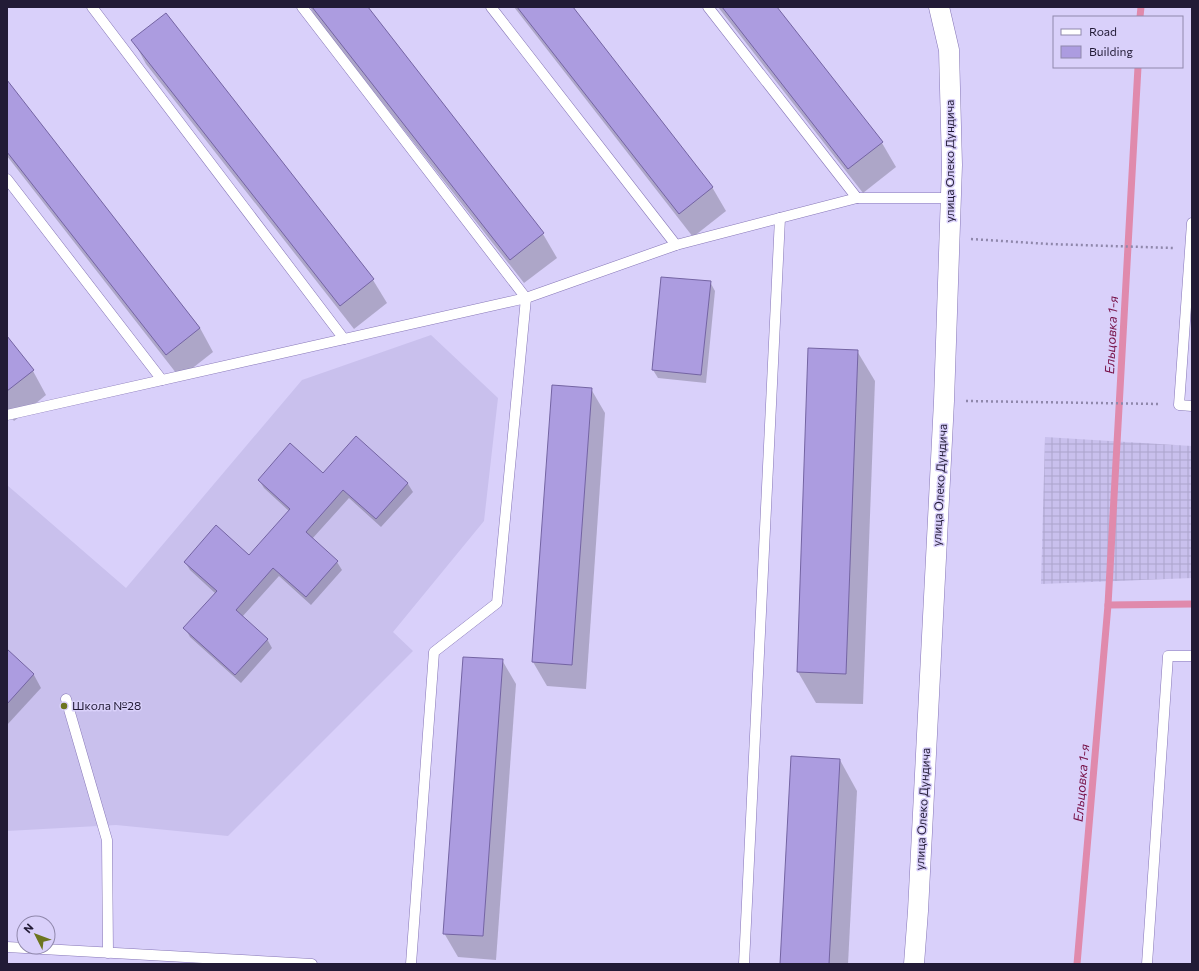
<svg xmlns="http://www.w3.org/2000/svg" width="1199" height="971" viewBox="0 0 1199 971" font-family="Commissioner,sans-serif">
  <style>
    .built { fill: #c9c0ed }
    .industrial { fill: url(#industrial-grid) }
    .shadow { fill: #0003 }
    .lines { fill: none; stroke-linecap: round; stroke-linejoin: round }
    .stream { stroke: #e08aac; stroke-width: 7 }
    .building { fill: #ac9ce0; stroke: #7464a3 }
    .service-casing { stroke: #8676b7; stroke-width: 11 }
    .minor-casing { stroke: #8676b7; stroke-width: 21 }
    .path { stroke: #8f87ab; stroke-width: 2.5; stroke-dasharray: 2 3; stroke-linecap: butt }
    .service { stroke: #fff; stroke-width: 10 }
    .minor { stroke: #fff; stroke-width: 20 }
    .poi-dot { fill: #6d751f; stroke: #d9d0fa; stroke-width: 1.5 }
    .labels { text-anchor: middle; stroke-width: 3; stroke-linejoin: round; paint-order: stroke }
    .street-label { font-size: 12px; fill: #221b36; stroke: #d9d0fa }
    .poi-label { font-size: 12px; fill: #221b36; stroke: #d9d0fa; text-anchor: start }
    .water-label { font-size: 13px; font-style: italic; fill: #771147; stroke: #d9d0fa }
  </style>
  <defs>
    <pattern id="industrial-grid" width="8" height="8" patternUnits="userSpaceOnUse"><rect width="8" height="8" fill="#c9c0ed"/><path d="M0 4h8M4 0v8" fill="none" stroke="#aca4cc"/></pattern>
  </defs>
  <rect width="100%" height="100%" fill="#d9d0fa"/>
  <path class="built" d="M 431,335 L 498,398 L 484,521 L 393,632 L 413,651 L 228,836 L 116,825 L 7,831 L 7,485 L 126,588 L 302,380 Z"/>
  <path class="industrial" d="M 1045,437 L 1192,446 L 1192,578 L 1041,584 Z"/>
  <g class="shadow">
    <path d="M 310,7 L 366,7 L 543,234 L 557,258 L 524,283 L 316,18 Z"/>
    <path d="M 514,7 L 571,7 L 712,187 L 726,211 L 693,237 Z"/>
    <path d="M 718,7 L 776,7 L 882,143 L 896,167 L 863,193 Z"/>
    <path d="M 133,40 L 373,280 L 387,303 L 354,329 L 146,64 Z"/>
    <path d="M 7,82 L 200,328 L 213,352 L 180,378 L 7,156 Z"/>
    <path d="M 710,282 L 715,291 L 706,383 L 658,378 L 653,370 Z"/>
    <path d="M 7,338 L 33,371 L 46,395 L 14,421 L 7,412 Z"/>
    <path d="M 809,349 L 857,351 L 875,381 L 863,704 L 816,703 L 798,672 Z"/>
    <path d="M 553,387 L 591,389 L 605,413 L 586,689 L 547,686 L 533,662 Z"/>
    <path d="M 356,437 L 408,484 L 413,492 L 381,527 L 349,498 L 312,539 L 337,562 L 342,570 L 311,605 L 279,576 L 242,617 L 267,639 L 272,648 L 241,683 L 190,637 L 185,628 L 216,594 L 190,570 L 185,562 L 249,556 L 290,512 L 264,488 L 259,480 L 323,474 Z"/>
    <path d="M 7,651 L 34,675 L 41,688 L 7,725 Z"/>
    <path d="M 502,660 L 516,684 L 496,960 L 458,957 L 444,933 Z"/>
    <path d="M 840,760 L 857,791 L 848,964 L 781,964 Z"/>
  </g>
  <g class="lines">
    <g class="stream">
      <path d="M 1140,17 L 1141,7"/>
      <path d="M 1108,605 L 1138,67"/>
      <path d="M 1077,964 L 1108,605 L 1192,604"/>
    </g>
  </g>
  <g class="building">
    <path d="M 312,7 L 368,7 L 544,233 L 510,260 Z"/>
    <path d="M 517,7 L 573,7 L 713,187 L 679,214 Z"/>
    <path d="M 722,7 L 777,7 L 883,142 L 848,169 Z"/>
    <path d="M 166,13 L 374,279 L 340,306 L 131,40 Z"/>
    <path d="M 7,80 L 200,328 L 166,355 L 7,152 Z"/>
    <path d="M 661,277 L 711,281 L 701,375 L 652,370 Z"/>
    <path d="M 7,336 L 34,370 L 7,391 Z"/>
    <path d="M 808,348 L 858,350 L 846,674 L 797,672 Z"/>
    <path d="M 552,385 L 592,388 L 572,665 L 532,662 Z"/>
    <path d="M 356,436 L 408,483 L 376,519 L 343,490 L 306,532 L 338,561 L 306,597 L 273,568 L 236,610 L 268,639 L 235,675 L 183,628 L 217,591 L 184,562 L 216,525 L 249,555 L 290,509 L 258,480 L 290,443 L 323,473 Z"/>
    <path d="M 7,649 L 34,674 L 7,704 Z"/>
    <path d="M 463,657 L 503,659 L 483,936 L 443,934 Z"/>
    <path d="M 791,756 L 840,759 L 829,964 L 780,964 Z"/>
  </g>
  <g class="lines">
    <defs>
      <g id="service">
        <path d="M 92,7 L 344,339"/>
        <path d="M 302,7 L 526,298 L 676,245 L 857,198 L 951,198"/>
        <path d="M 491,7 L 676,245"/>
        <path d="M 708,7 L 857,198"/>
        <path d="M 7,179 L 162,380"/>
        <path d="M 1192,223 L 1179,405 L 1192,406"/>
        <path d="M 7,415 L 526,298 L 497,603 L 434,652 L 411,964"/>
        <path d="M 66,699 L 107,840 L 108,953"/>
        <path d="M 7,947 L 312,964"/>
        <path d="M 744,964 L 780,218"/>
        <path d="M 1147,964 L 1168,656 L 1192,656"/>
      </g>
      <path id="minor" d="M 914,964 L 918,911 L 944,401 L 952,165 L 949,50 L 939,7"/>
    </defs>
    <use href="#service" class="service-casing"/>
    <use href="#minor" class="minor-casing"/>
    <g class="path">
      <path d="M 971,239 L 1049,244 L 1174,248"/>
      <path d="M 966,401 L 1161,404"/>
    </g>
    <use href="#service" class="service"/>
    <use href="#minor" class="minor"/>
  </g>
  <circle class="poi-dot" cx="64" cy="706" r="4"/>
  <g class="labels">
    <g class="street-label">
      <text transform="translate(950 161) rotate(-90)" y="4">улица Олеко Дундича</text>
      <text transform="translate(940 485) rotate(-87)" y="4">улица Олеко Дундича</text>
      <text transform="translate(923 809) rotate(-87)" y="4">улица Олеко Дундича</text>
    </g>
    <g class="poi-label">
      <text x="72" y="710">Школа №28</text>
    </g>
    <g class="water-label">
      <text transform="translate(1111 335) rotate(-87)" y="5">Ельцовка 1-я</text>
      <text transform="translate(1081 783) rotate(-85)" y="5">Ельцовка 1-я</text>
    </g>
  </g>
  <rect width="1199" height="971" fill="none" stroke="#221b36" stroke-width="16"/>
  <rect x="1053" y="16" width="130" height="52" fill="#d9d0fa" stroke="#9088ac"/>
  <rect x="1061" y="29" width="20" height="6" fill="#ffffff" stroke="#9088ac"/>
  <text x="1089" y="36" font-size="12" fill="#221b36">Road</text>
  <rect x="1061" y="46" width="20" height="12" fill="#ac9ce0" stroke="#9088ac"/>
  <text x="1089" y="56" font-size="12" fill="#221b36">Building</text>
  <g transform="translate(36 935) rotate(312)"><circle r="19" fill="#d9d0fa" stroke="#9088ac"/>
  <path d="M0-3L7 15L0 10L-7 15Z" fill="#6d751f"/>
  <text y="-6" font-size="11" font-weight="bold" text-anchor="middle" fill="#221b36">N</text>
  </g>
</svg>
